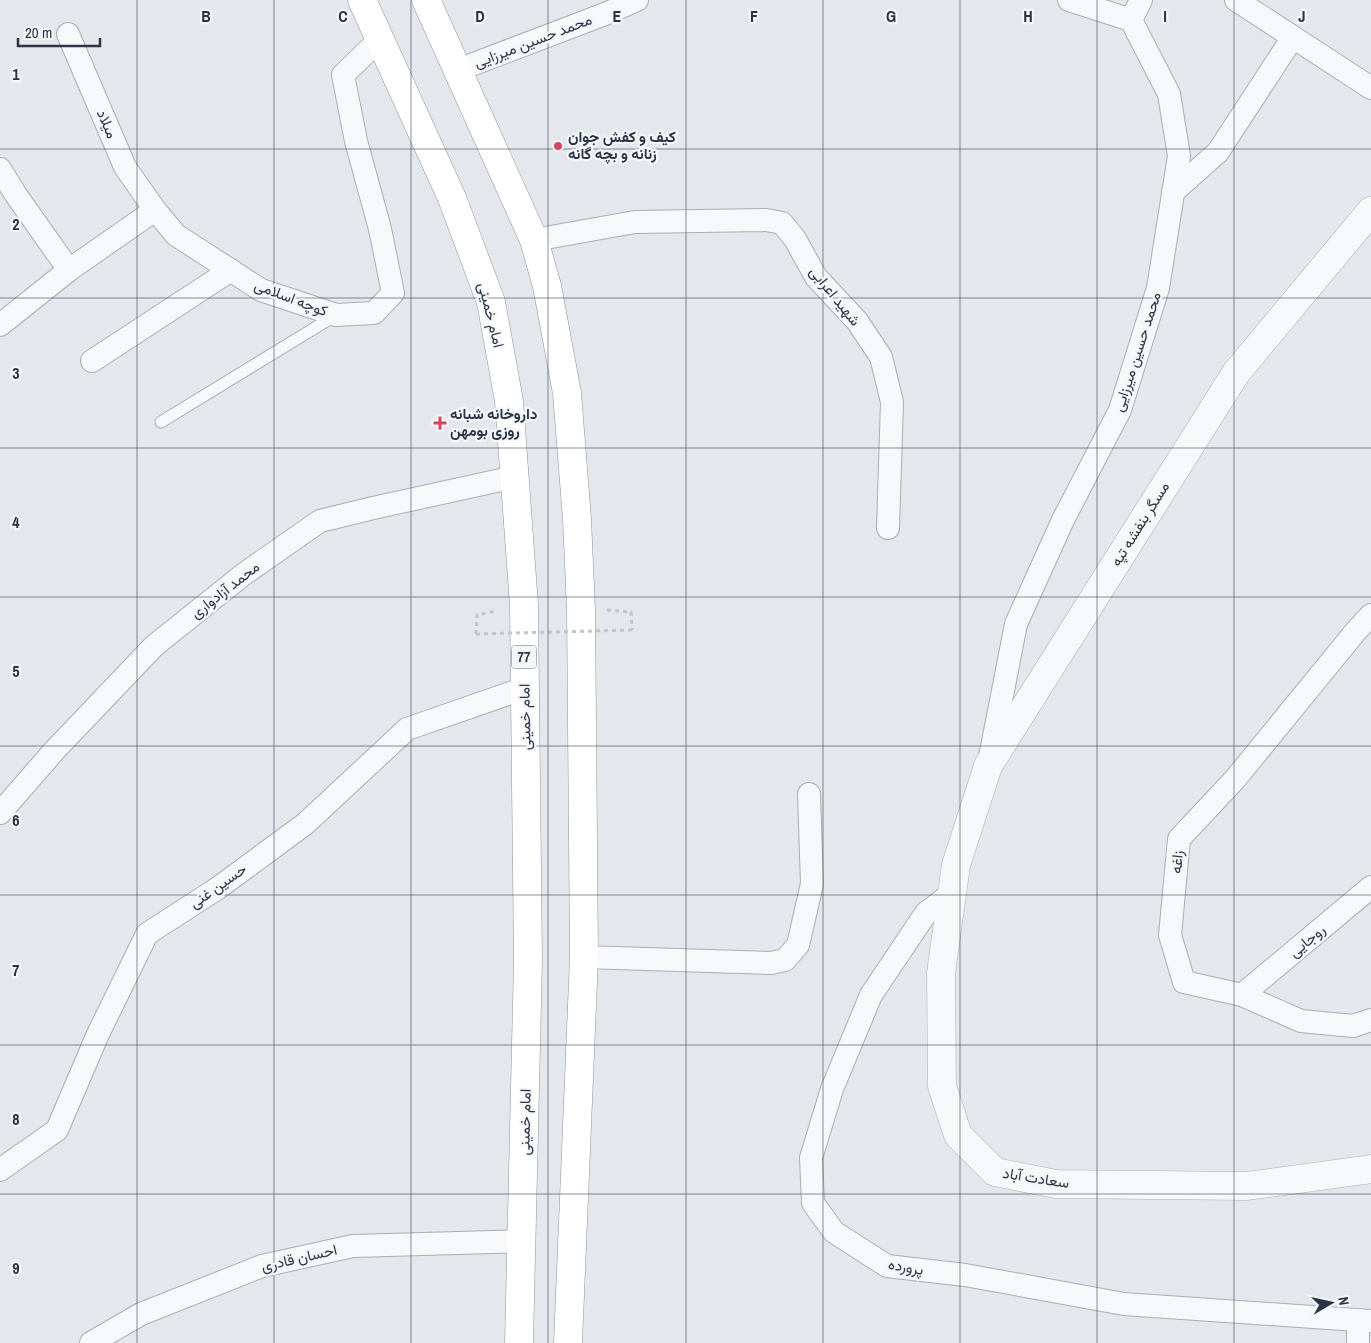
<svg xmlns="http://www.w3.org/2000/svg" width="1371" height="1343" viewBox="0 0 1371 1343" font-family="'Archivo Narrow',Vazirmatn,sans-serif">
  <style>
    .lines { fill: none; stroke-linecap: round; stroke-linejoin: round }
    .service-casing { stroke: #a9aeb7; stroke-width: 13 }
    .minor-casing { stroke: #a9aeb7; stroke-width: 24 }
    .tertiary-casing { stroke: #a9aeb7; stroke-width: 29 }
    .trunk-casing { stroke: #8b94a3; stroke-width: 29 }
    .path { stroke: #c2c5cb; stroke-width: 3; stroke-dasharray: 4 4; stroke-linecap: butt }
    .service { stroke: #f7f8fa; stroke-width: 11 }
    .minor { stroke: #f7f8fa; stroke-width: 22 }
    .tertiary { stroke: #f7f8fa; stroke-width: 28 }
    .trunk { stroke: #fff; stroke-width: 28 }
    .path-bridge { stroke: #c2c5cb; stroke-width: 3; stroke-dasharray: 4 4; stroke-linecap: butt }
    .grid { fill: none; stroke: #2b3445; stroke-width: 1; stroke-opacity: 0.55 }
    .poi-dot { fill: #d1495b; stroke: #f4f6f9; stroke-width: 2 }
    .labels { text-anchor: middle; stroke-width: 4.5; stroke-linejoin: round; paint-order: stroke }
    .shield { fill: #f4f6f9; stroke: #676e7b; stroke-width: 1 }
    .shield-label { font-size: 14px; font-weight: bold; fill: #2b3445 }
    .street-label { font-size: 15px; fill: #2b3445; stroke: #f4f6f9 }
    .poi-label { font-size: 15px; font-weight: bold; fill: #2b3445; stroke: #f4f6f9; text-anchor: start }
    .grid-label { font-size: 16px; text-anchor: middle; font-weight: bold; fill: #2b3445; stroke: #f4f6f9; stroke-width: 4.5; stroke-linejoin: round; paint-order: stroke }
  </style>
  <rect width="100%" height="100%" fill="#e4e7ec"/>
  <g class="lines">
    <defs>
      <path id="service" d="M 161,422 L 336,315"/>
      <g id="minor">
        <path d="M 1236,0 L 1371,88"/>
        <path d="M 1131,20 L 1141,0"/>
        <path d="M 68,34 L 125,167 L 155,210"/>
        <path d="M 458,70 L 605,14 L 637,0"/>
        <path d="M 0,169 L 16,195 L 69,270"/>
        <path d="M 1173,192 L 1218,152 L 1293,37"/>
        <path d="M 534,240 L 635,222 L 766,220 L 782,223 L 795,239 L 816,277 L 857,321 L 881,357 L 892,402 L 888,528"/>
        <path d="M 0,325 L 69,270 L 155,210 L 176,235 L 261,290 L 336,315 L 374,313 L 393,293 L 380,229 L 356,141 L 343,75 L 380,39"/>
        <path d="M 92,361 L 231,270"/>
        <path d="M 1371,615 L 1356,631 L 1236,778 L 1179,839 L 1170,935 L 1184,982 L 1242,995 L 1301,1021 L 1353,1026 L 1371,1020"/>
        <path d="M 990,757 L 1016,624 L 1063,520 L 1120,410 L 1158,288 L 1179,156 L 1169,94 L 1131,20 L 1069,0"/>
        <path d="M 0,813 L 54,751 L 154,646 L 244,574 L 320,521 L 373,508 L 515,477"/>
        <path d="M 952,893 L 926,913 L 871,995 L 832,1089 L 811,1158 L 813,1203 L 834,1232 L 887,1266 L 965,1275 L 1124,1304 L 1371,1321"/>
        <path d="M 584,957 L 771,963 L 785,960 L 798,945 L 812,884 L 809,794"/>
        <path d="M 1242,995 L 1371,887"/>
        <path d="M 0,1170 L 57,1130 L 98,1034 L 147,934 L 218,888 L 305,824 L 407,729 L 525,688"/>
        <path d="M 91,1343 L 141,1314 L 262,1266 L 353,1246 L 523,1241"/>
        <path d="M 1358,1343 L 1358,1320"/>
      </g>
      <path id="tertiary" d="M 1371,211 L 1236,373 L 988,766 L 956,865 L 941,973 L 942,1086 L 958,1135 L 995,1172 L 1056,1184 L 1247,1186 L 1371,1169"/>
      <g id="trunk">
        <path d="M 362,0 L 452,198 L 491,302 L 509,401 L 524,605 L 528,960 L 519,1343"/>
        <path d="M 426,0 L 534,240 L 547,286 L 567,393 L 577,519 L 581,609 L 584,957 L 568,1343"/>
      </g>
    </defs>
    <use href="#service" class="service-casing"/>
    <use href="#minor" class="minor-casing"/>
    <use href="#tertiary" class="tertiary-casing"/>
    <use href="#trunk" class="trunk-casing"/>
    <g class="path">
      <path d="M 607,610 L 631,612 L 632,630"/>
      <path d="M 476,634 L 477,615 L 496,611"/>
    </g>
    <use href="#service" class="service"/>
    <use href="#minor" class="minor"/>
    <use href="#tertiary" class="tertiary"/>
    <use href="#trunk" class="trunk"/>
    <path class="path-bridge" d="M 476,634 L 632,630"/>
  </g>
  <path class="grid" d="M 137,0 L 137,1343M 274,0 L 274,1343M 411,0 L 411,1343M 548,0 L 548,1343M 686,0 L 686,1343M 823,0 L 823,1343M 960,0 L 960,1343M 1097,0 L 1097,1343M 1234,0 L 1234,1343M 0,149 L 1371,149M 0,298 L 1371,298M 0,448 L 1371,448M 0,597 L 1371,597M 0,746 L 1371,746M 0,895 L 1371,895M 0,1045 L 1371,1045M 0,1194 L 1371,1194"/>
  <g class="poi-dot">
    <circle cx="558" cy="146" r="5"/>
    <path d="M437.5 415.5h5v5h5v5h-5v5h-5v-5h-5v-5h5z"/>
  </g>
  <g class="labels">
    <rect class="shield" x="511.5" y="645.5" width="25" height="23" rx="4"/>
    <g class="shield-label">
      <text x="524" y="662">77</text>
    </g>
    <g class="street-label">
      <text transform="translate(533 41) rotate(-21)" y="5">محمد حسین میرزایی</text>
      <text transform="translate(107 124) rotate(67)" y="5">میلاد</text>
      <text transform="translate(835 296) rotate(51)" y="5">شهید اعرابی</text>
      <text transform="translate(291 298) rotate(21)" y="5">کوچه اسلامی</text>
      <text transform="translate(491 315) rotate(76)" y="5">امام خمینی</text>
      <text transform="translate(1137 352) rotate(-72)" y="5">محمد حسین میرزایی</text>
      <text transform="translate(1140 524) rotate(-58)" y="5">مسگر بنفشه تپه</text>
      <text transform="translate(225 590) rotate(-38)" y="5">محمد آزادواری</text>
      <text transform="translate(525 717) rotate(-91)" y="5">امام خمینی</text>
      <text transform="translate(1177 862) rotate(-85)" y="5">زاغه</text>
      <text transform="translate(218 886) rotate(-35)" y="5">حسین غنی</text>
      <text transform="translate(1307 941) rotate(-40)" y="5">روجایی</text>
      <text transform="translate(525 1122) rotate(-89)" y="5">امام خمینی</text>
      <text transform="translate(1036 1178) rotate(9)" y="5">سعادت آباد</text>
      <text transform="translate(299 1258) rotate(-13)" y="5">احسان قادری</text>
      <text transform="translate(906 1267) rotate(10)" y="5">پرورده</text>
    </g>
    <g class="poi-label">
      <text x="568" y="142">کیف و کفش جوان<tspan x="568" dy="17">زنانه و بچه گانه</tspan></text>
      <text x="450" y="419">داروخانه شبانه<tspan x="450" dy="17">روزی بومهن</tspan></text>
    </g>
  </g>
  <g class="grid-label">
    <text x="206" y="22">B</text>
    <text x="343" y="22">C</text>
    <text x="480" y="22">D</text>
    <text x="617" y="22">E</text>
    <text x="754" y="22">F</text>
    <text x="891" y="22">G</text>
    <text x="1028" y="22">H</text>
    <text x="1165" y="22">I</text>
    <text x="1302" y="22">J</text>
    <text x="16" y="80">1</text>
    <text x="16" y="230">2</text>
    <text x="16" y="379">3</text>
    <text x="16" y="528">4</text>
    <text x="16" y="677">5</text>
    <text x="16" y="826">6</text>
    <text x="16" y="976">7</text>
    <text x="16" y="1125">8</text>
    <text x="16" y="1274">9</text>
  </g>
  <g transform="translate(1331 1303) rotate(81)" stroke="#f4f6f9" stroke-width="4" paint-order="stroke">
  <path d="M0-4L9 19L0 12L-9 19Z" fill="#2b3445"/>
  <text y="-8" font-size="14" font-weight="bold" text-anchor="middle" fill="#2b3445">N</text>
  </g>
  <path d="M18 38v8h82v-8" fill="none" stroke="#2b3445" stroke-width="2.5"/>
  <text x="25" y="38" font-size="15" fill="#2b3445" stroke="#f4f6f9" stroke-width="4" paint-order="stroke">20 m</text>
</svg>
